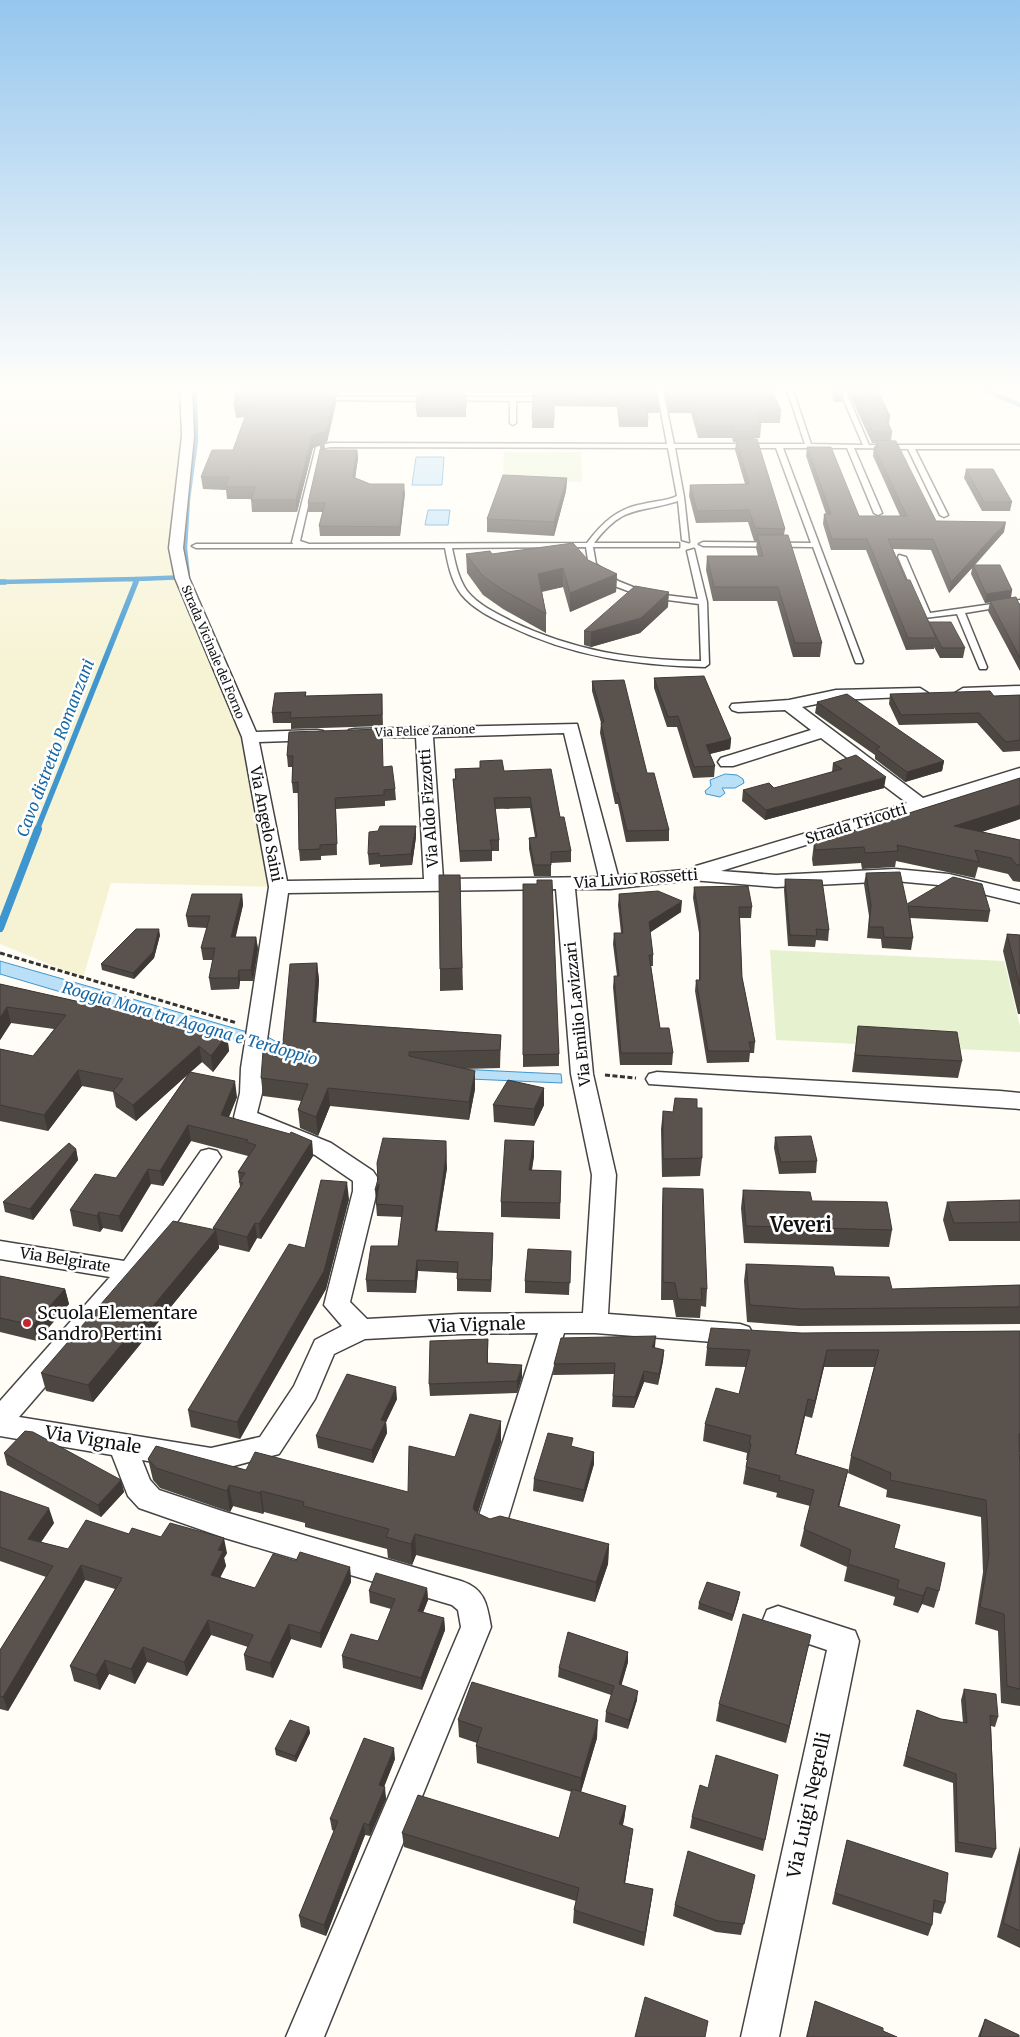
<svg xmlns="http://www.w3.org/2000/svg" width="1020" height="2037" viewBox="0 0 1020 2037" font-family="Merriweather,serif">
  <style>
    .farmland { fill: #f6f3d4 }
    .pitch { fill: #e6f2cf }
    .water { fill: #b9e0f7; stroke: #3f96cf }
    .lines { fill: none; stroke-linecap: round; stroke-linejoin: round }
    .stream-far2 { stroke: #3f96cf; stroke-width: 4.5 }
    .stream-far1 { stroke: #3f96cf; stroke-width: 5.5 }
    .stream { stroke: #3f96cf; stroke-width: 8 }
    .lane-casing { stroke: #444; stroke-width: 3 }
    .street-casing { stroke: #444; stroke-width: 3 }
    .path { stroke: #333; stroke-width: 3; stroke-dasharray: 5 2.5; stroke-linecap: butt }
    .lane { fill: #fff; fill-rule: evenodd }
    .street { fill: #fff; fill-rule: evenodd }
    .wall { fill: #4d4742 }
    .shaded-wall { fill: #3f3936 }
    .building { fill: #5a524d; stroke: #3f3936 }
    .poi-dot { fill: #c4262e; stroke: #fff; stroke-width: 2 }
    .labels { text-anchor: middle; stroke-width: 5; stroke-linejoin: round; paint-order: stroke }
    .far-street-label { font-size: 12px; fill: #111; stroke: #fff }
    .street-label { font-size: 15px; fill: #111; stroke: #fff }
    .water-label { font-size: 16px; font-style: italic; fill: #1768a6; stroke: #fff }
    .near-poi-label { font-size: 18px; fill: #111; stroke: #fff; text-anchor: start }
    .near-street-label { font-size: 18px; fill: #111; stroke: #fff }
    .district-label { font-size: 20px; font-weight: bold; fill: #111; stroke: #fff }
  </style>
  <rect width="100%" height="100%" fill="#fffdf5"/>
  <path class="farmland" d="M 0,387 L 189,387 L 172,548 L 232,696 L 272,887 L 111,883 L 83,978 L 0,944 Z"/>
  <g class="pitch">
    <path d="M 504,452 L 581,452 L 582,482 L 503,481 Z"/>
    <path d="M 770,950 L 1004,961 L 1020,1026 L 1020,1052 L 776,1040 Z"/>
  </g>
  <g class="water">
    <path d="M 416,457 L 444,457 L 442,485 L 412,485 Z"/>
    <path d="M 428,510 L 450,510 L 448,525 L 425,525 Z"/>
    <path d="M 725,774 L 737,775 L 743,779 L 744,783 L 735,788 L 722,788 L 725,793 L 720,797 L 706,794 L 705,791 L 711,786 L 710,780 Z"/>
    <path d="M 0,961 L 251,1033 L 249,1043 L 159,1021 L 0,974 Z"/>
    <path d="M 266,1036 C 316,1066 374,1065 430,1067 C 474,1070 517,1072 561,1074 L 562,1083 L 470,1079 L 301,1063 L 260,1049 Z"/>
  </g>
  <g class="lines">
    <g class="stream-far2">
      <path d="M 977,387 L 1020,405"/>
      <path d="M 137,579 L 188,577 L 185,548 L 188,499 L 196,441 L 195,387"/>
      <path d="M 0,582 L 137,579 L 135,583"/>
    </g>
    <g class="stream-far1">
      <path d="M 0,582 L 5,582"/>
      <path d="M 37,830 L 136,582"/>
    </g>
    <path class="stream" d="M 0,928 L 38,829"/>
    <defs>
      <g id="lane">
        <path d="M 786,387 L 792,387 L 811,444 L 863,445 L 838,387 L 844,387 L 869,445 L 1020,445 L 1020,449 L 915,449 L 948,515 L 944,517 L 940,515 L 908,449 L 854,448 L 882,513 L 878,515 L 874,513 L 847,448 L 783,448 L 863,661 L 862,663 L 856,663 L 855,661 L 813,547 L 703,546 L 699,544 L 703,542 L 811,543 L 776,448 L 675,448 L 684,497 L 689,542 L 682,540 L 678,501 C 637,514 624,504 594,543 L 679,543 L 679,547 L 593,547 L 596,564 L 618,581 L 648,593 L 698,599 L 687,551 L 694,549 L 707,602 L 709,664 L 705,667 C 634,665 573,657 509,626 C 492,618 473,609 461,594 C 451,580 448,564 445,548 L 196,548 L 192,546 L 196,544 L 293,544 L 292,542 L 316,447 L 330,443 L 667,444 L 657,391 L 660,389 L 663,391 L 674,444 L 805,444 ZM 330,447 L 668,448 L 677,496 C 666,501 655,501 643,504 C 618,508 602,523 587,543 L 309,544 L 300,541 L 321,449 ZM 586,547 L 589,567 L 612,585 L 644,597 L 699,604 L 701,661 C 632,660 574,651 511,621 C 496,613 478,605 467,591 C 458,578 455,562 452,548 Z"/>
        <path d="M 320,397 L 432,397 L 435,399 L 432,401 L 318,400 L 317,399 Z"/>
        <path d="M 453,397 L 547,397 L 550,399 L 547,401 L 516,401 L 516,423 L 513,425 L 510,423 L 510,401 L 451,400 L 450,399 Z"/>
        <path d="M 899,555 L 906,557 L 930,613 L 1020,600 L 1020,604 L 965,613 L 987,667 L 986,669 L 980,669 L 979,667 L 957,614 L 924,618 L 898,557 Z"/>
      </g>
      <g id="street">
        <path d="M 180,387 L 192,387 L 194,436 L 183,548 L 189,578 L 256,732 L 317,730 L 323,731 L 325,735 L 323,739 L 317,740 L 259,742 L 287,881 L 424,879 L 416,737 L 349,738 L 347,734 L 349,730 L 355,729 L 577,724 L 618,876 L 695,869 L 696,866 L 907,803 L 821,738 L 733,766 L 721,766 L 718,762 L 721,758 L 811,730 L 785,710 L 738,712 L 732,710 L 730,707 L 732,704 L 789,700 L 836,690 L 920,688 L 928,693 L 926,696 L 836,700 L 802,707 L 923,798 L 1020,768 L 1020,779 L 721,871 L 776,875 L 895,869 L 949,874 L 1020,891 L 1020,903 L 949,886 L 895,881 L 776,887 L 692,880 L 610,889 L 575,889 L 593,1074 L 616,1175 L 608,1314 L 740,1324 L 749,1327 L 753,1334 L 749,1341 L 740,1344 L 595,1333 L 564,1333 L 506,1525 L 501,1534 L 491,1538 L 481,1534 L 476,1525 L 538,1333 L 460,1334 L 365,1339 L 334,1354 L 315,1399 L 279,1454 L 211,1472 L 142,1460 L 150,1480 L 159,1490 L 225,1512 L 461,1581 C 485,1589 487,1604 491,1627 L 324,2037 L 286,2037 L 461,1627 L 458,1610 L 452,1605 L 225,1538 L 139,1508 L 128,1496 L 112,1455 L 0,1436 L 0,1401 L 110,1277 L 0,1259 L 0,1241 L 124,1261 L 201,1151 L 209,1149 L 217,1151 L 221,1157 L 139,1278 L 19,1417 L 211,1448 L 260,1437 L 294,1386 L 315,1340 L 342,1326 L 324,1305 L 353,1191 L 353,1181 L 315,1155 L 237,1122 L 234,1117 L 240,1093 L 241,1068 L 269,887 L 242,737 L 175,578 L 169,548 L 182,436 ZM 564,733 L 599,877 L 443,879 L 433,737 ZM 556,889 L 571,1074 L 592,1175 L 583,1313 L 460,1314 L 367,1319 L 350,1302 L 377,1191 L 377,1177 L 373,1171 L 331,1143 L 257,1113 L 262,1093 L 263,1068 L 288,893 Z"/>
        <path d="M 1020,686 L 1020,696 L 963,698 L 955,693 L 963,688 Z"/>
        <path d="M 657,1072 L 1000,1091 L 1020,1093 L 1020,1109 L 649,1084 L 646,1079 L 649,1074 Z"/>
        <path d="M 778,1606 L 855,1631 L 859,1641 L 779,2037 L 741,2037 L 827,1650 L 767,1630 L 763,1620 L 767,1610 Z"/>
      </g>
    </defs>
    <use href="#lane" class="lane-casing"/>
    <use href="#street" class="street-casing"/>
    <g class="path">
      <path d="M 0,953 L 237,1023"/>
      <path d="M 605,1075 L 636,1078"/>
    </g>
    <use href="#lane" class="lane"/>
    <use href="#street" class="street"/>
  </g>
  <g class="wall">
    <path d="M 236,387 L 771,387 L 781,411 L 780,423 L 760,423 L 761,426 L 760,438 L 754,438 L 754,439 L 785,529 L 784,535 L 822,643 L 820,657 L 793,657 L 777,601 L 713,601 L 706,570 L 707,556 L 758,556 L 756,548 L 757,541 L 754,541 L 748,522 L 696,523 L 689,496 L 690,485 L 745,484 L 735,450 L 736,442 L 733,442 L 732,438 L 698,438 L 691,413 L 669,413 L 665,393 L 661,389 L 656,391 L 656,395 L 659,405 L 659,413 L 648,413 L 648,427 L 619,427 L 617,407 L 554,406 L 554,428 L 532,428 L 533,393 L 466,393 L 466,417 L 417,417 L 416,409 L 418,392 L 339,392 L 338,396 L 336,396 L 336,403 L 327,442 L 324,443 L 325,450 L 357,450 L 358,458 L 355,478 L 370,484 L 405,493 L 400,536 L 320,536 L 319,526 L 323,512 L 308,512 L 308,503 L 321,444 L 313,448 L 297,512 L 252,512 L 251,499 L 227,499 L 226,490 L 203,489 L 201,477 L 233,450 L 245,417 L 236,418 L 234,406 Z"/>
    <path d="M 829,387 L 842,387 L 844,391 L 842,402 L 834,402 Z"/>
    <path d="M 846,387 L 876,387 L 890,416 L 889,425 L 892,432 L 891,441 L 936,521 L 1004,532 L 975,565 L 1012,590 L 1011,598 L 1020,604 L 1020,671 L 988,611 L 990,602 L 985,603 L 971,574 L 972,568 L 949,593 L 931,550 L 893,549 L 906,580 L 929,622 L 965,648 L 963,658 L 940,658 L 934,647 L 934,649 L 906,650 L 866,550 L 831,550 L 823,524 L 824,514 L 826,514 L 806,456 L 807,447 L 859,516 L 900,516 L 873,456 L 874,447 L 875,447 L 876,443 L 872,443 Z"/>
    <path d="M 966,469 L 1012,502 L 1010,511 L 982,511 L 964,478 Z"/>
    <path d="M 567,478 L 566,491 L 554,536 L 487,532 L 487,519 Z"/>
    <path d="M 466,554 L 588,560 L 617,574 L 616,592 L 570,612 L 563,587 L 542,592 L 546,614 L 546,633 L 503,609 L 483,595 L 467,573 Z"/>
    <path d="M 668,607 L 640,633 L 591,647 L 584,645 L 584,631 Z"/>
    <path d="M 654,678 L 731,739 L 730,749 L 710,754 L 715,766 L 714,777 L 693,778 L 677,727 L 667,727 L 654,688 Z"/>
    <path d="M 592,681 L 647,773 L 669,830 L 669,841 L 626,842 L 618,804 L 615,804 L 600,733 L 601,723 L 592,691 Z"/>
    <path d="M 306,692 L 306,696 L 382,694 L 383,726 L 291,729 L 291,723 L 273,723 L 272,713 Z"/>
    <path d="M 890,694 L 994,696 L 1020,695 L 1020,751 L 1003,752 L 977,723 L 899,725 L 889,704 Z"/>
    <path d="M 817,702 L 944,761 L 942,771 L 905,782 L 875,759 L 875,755 L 815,713 Z"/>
    <path d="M 289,732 L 383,767 L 395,789 L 396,800 L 385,801 L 385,806 L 336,809 L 337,855 L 321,856 L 321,860 L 300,861 L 299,850 L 298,793 L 293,793 L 292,783 L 292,767 L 288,767 L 287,756 Z"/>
    <path d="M 480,761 L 504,771 L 560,817 L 571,851 L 571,862 L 551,863 L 551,876 L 534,876 L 529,849 L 529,838 L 535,837 L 530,808 L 495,809 L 499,840 L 499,851 L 492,851 L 492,861 L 460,862 L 453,779 L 455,779 L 455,769 L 480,768 Z"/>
    <path d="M 833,763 L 884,788 L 765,820 L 742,801 L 743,790 L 774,788 L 832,772 Z"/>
    <path d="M 1020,778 L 1020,819 L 982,832 L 1020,840 L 1020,882 L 1013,881 L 1008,874 L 978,867 L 975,878 L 896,861 L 895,867 L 862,869 L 861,863 L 813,866 L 812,859 L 814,843 Z"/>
    <path d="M 416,837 L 412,865 L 380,867 L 380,864 L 369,865 L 368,854 Z"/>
    <path d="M 866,873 L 907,904 L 990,911 L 988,922 L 910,918 L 913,938 L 911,950 L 882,948 L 881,939 L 867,938 L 869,916 L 864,884 Z"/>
    <path d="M 460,875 L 463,990 L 440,991 L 440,969 Z"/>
    <path d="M 785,879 L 829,930 L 828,941 L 816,940 L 815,947 L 788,946 L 784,890 Z"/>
    <path d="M 537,880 L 559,1054 L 559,1066 L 523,1067 L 523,884 L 537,884 Z"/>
    <path d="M 694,887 L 752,907 L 751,918 L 740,918 L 742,977 L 755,1042 L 754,1053 L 750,1053 L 749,1062 L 707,1063 L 695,991 L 696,980 L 699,980 L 699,933 L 693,898 Z"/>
    <path d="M 242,894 L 243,905 L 235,937 L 256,937 L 258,949 L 253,981 L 240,981 L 239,989 L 211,990 L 209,978 L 213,960 L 203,960 L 201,948 L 207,928 L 188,927 L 186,916 Z"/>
    <path d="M 619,894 L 681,912 L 650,932 L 653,955 L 653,966 L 651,966 L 660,1028 L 673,1053 L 672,1065 L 620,1065 L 613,987 L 614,976 L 617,976 L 613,944 L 614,933 L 621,933 L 618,905 Z"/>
    <path d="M 1007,934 L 1020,935 L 1020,1014 L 1018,1014 L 1003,951 Z"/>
    <path d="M 160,935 L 154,958 L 134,979 L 102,970 L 101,964 Z"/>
    <path d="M 317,963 L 319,980 L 316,1022 L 501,1035 L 500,1068 L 464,1069 L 475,1089 L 469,1120 L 330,1106 L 318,1136 L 300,1128 L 298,1110 L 301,1101 L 263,1096 L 261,1078 L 282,1053 Z"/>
    <path d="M 0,984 L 227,1035 L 229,1051 L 213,1072 L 202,1062 L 190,1072 L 237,1097 L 229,1117 L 312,1141 L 313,1156 L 261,1239 L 257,1238 L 249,1252 L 219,1245 L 219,1248 L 93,1402 L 46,1391 L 41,1373 L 213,1230 L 213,1228 L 240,1187 L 238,1172 L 248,1156 L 191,1141 L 163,1186 L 151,1184 L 122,1232 L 103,1228 L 100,1232 L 73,1226 L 70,1210 L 116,1178 L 189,1073 L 136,1121 L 116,1107 L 113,1092 L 82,1086 L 48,1131 L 0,1121 L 0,1049 L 33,1056 L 54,1029 L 11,1023 L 0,1040 Z"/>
    <path d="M 858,1026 L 962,1061 L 958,1078 L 852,1072 L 856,1043 Z"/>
    <path d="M 544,1088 L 544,1105 L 534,1126 L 494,1122 L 493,1105 Z"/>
    <path d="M 663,1111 L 702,1158 L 700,1176 L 662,1177 L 661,1129 Z"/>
    <path d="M 775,1137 L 817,1161 L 816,1173 L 779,1174 L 774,1148 Z"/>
    <path d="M 534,1141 L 534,1156 L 532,1170 L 561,1171 L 560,1219 L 501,1217 L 501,1202 Z"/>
    <path d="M 76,1149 L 78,1160 L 33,1220 L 5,1212 L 3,1202 Z"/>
    <path d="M 447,1168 L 437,1231 L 493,1244 L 491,1292 L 457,1291 L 457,1273 L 418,1271 L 416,1293 L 367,1292 L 366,1280 L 398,1246 L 402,1217 L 377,1216 L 376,1204 L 378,1180 Z"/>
    <path d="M 663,1188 L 707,1289 L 706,1307 L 701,1306 L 700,1318 L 676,1317 L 673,1300 L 661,1300 L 662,1206 Z"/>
    <path d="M 743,1190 L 812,1201 L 892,1230 L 889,1247 L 744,1243 L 741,1208 Z"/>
    <path d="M 349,1199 L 326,1289 L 240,1439 L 191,1427 L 188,1410 L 305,1248 Z"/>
    <path d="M 1020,1200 L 1020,1241 L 949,1241 L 943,1220 L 947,1202 Z"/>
    <path d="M 571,1251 L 569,1295 L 525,1293 L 525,1281 Z"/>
    <path d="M 746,1264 L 835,1276 L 892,1289 L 1020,1285 L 1020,1324 L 799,1326 L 747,1322 L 744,1281 Z"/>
    <path d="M 0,1276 L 65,1289 L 69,1304 L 37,1341 L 0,1332 Z"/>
    <path d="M 1020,1331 L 1020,1452 L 1019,1452 L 1020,1481 L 1020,1706 L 1001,1703 L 998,1631 L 975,1624 L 983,1572 L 981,1517 L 886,1497 L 887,1490 L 848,1473 L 851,1456 L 874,1367 L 824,1367 L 812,1418 L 805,1416 L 796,1454 L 848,1470 L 839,1507 L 894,1548 L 939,1591 L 934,1608 L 922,1604 L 918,1613 L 893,1605 L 895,1597 L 844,1581 L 847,1567 L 800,1546 L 804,1529 L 810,1506 L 776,1497 L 777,1493 L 743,1484 L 747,1460 L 746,1460 L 747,1453 L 703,1441 L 705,1424 L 739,1394 L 746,1367 L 705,1366 L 707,1348 L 802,1333 Z"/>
    <path d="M 488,1339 L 488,1363 L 522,1377 L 517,1393 L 430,1396 L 429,1384 Z"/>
    <path d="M 655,1348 L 664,1350 L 663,1361 L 658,1385 L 644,1382 L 634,1408 L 612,1407 L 614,1374 L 553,1375 L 554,1364 Z"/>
    <path d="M 397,1399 L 386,1422 L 387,1433 L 373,1463 L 318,1448 L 316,1436 Z"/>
    <path d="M 501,1442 L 478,1513 L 490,1519 L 609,1544 L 608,1564 L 595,1602 L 416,1555 L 412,1565 L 388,1558 L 387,1549 L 305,1527 L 305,1523 L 264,1512 L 263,1514 L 233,1506 L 230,1512 L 160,1488 L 153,1480 L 148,1459 L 246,1470 L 408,1492 L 455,1457 Z"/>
    <path d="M 573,1447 L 594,1464 L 583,1502 L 533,1491 L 534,1479 Z"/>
    <path d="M 4,1453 L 121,1480 L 124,1492 L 101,1517 L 7,1465 Z"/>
    <path d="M 0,1491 L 54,1523 L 41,1542 L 68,1549 L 129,1534 L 161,1537 L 227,1553 L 224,1558 L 226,1566 L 220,1577 L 255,1588 L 296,1561 L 350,1567 L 351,1582 L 321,1648 L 291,1639 L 273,1678 L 246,1670 L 244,1655 L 248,1647 L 211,1635 L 187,1676 L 147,1662 L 135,1684 L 109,1674 L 100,1690 L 74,1681 L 70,1666 L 115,1589 L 85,1580 L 8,1711 L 0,1709 L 0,1650 L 46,1577 L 0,1561 Z"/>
    <path d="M 427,1588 L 428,1600 L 423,1612 L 444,1618 L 445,1630 L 422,1690 L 343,1668 L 342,1656 L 378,1641 L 391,1609 L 370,1603 L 369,1591 Z"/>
    <path d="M 739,1598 L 732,1621 L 698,1609 L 699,1603 Z"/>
    <path d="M 628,1652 L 628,1662 L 621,1685 L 637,1700 L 628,1729 L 605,1722 L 606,1712 L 611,1695 L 558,1677 L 559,1668 Z"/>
    <path d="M 807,1652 L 786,1743 L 716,1721 L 719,1704 Z"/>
    <path d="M 964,1689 L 998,1717 L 995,1727 L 991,1726 L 996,1849 L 992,1858 L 955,1852 L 953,1783 L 903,1766 L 917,1710 L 941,1719 L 963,1723 L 961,1700 Z"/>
    <path d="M 458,1720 L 597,1738 L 581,1792 L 626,1806 L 624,1820 L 623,1825 L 631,1843 L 625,1883 L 653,1889 L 651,1903 L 644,1946 L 573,1923 L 574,1910 L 576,1901 L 404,1847 L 402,1833 L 559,1838 L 572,1792 L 477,1763 L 476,1746 L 477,1743 L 459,1737 Z"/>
    <path d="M 309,1727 L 310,1733 L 296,1762 L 276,1755 L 275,1749 Z"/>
    <path d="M 395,1759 L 384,1787 L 386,1799 L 370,1836 L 365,1835 L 326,1936 L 301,1927 L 299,1916 L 334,1831 L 332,1830 L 330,1819 Z"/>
    <path d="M 778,1775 L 763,1851 L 690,1828 L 692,1817 Z"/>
    <path d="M 847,1840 L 945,1903 L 941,1914 L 933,1912 L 932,1925 L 928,1936 L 832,1904 Z"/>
    <path d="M 1020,1846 L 1020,1948 L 997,1937 Z"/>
    <path d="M 753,1886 L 741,1935 L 716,1932 L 673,1916 L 675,1905 Z"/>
    <path d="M 815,2001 L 883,2031 L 897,2037 L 806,2037 Z"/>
    <path d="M 985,2019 L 1019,2037 L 978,2037 L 981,2029 Z"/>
  </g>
  <g class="shaded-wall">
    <path d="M 656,387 L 661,387 L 661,389 L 656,391 L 656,395 Z"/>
    <path d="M 335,392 L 336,403 L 327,442 L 324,443 L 325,450 L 322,450 L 324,443 L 313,448 L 297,512 L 296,500 L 312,436 Z"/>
    <path d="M 357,450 L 358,458 L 354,486 L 353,477 Z"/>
    <path d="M 567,478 L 566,491 L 554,536 L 554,522 Z"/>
    <path d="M 404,484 L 405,493 L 400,536 L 400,527 Z"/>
    <path d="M 1006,522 L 1004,532 L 973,566 L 973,565 L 972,568 L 949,593 L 951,582 Z"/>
    <path d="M 563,568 L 563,587 L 538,592 L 538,574 Z"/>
    <path d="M 617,574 L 616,592 L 570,612 L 570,593 Z"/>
    <path d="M 1012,590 L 1010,600 L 985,603 L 986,594 Z"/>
    <path d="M 669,592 L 668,607 L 640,633 L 591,647 L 591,632 Z"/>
    <path d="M 731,739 L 730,749 L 705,755 L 706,745 Z"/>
    <path d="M 944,761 L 942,771 L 905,782 L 907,772 Z"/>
    <path d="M 886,777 L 884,788 L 765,820 L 766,810 Z"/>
    <path d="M 1020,805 L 1020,819 L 951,842 L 954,826 Z"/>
    <path d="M 416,826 L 416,837 L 412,865 L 411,854 Z"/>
    <path d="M 242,894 L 243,905 L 233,949 L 231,937 Z"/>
    <path d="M 682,901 L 681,912 L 648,934 L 649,922 Z"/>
    <path d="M 159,929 L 160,935 L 154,958 L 134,979 L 133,973 Z"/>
    <path d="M 256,937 L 258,949 L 253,981 L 251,970 Z"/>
    <path d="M 317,963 L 319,980 L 315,1040 L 313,1022 Z"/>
    <path d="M 239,970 L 240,981 L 239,989 L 238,978 Z"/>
    <path d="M 7,1007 L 11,1023 L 0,1040 L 0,1018 Z"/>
    <path d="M 227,1035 L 229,1051 L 213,1072 L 211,1056 Z"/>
    <path d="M 199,1046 L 202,1062 L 136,1121 L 133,1105 Z"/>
    <path d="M 78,1070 L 82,1086 L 48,1131 L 44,1115 Z"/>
    <path d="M 475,1071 L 475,1089 L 469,1120 L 469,1102 Z"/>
    <path d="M 235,1081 L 237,1097 L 223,1131 L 221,1115 Z"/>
    <path d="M 328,1088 L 330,1106 L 318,1136 L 316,1117 Z"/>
    <path d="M 544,1088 L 544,1105 L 534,1126 L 534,1109 Z"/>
    <path d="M 188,1125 L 191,1141 L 163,1186 L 160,1171 Z"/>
    <path d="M 312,1141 L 313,1156 L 261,1239 L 259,1224 Z"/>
    <path d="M 446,1141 L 447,1168 L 435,1243 L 435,1231 Z"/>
    <path d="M 534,1141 L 534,1156 L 529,1185 L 529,1170 Z"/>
    <path d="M 76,1149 L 78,1160 L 33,1220 L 30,1209 Z"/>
    <path d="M 148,1169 L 151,1184 L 122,1232 L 119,1216 Z"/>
    <path d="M 347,1182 L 349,1199 L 326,1289 L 240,1439 L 237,1422 Z"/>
    <path d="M 379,1184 L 376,1202 L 375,1190 Z"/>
    <path d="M 99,1212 L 103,1228 L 100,1232 L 97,1216 Z"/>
    <path d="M 255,1223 L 257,1238 L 249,1252 L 247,1237 Z"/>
    <path d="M 216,1230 L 219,1248 L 93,1402 L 88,1385 Z"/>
    <path d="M 493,1233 L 493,1244 L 491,1292 L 491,1280 Z"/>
    <path d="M 417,1260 L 418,1271 L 416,1293 L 415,1281 Z"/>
    <path d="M 65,1289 L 69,1304 L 37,1341 L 33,1325 Z"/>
    <path d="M 656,1336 L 655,1347 L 651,1358 L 652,1347 Z"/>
    <path d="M 664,1350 L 663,1361 L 658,1385 L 659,1374 Z"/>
    <path d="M 827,1350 L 824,1367 L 812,1418 L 815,1401 Z"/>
    <path d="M 522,1365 L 522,1377 L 517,1393 L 517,1381 Z"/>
    <path d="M 644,1371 L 644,1382 L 634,1408 L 635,1397 Z"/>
    <path d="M 396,1387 L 397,1399 L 386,1422 L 387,1433 L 373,1463 L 372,1450 L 381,1420 Z"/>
    <path d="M 808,1399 L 805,1416 L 792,1471 L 795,1454 Z"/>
    <path d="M 501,1421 L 501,1442 L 474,1524 L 474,1504 Z"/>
    <path d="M 594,1452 L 594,1464 L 583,1502 L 584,1490 Z"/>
    <path d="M 848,1470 L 844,1487 L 835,1523 L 838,1506 Z"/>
    <path d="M 121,1480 L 124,1492 L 101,1517 L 98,1505 Z"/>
    <path d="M 229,1485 L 233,1506 L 230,1512 L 227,1491 Z"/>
    <path d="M 261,1491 L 264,1512 L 263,1514 L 260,1493 Z"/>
    <path d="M 49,1508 L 54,1523 L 33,1554 L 28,1539 Z"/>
    <path d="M 415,1534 L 416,1555 L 412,1565 L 411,1544 Z"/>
    <path d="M 224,1538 L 227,1553 L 224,1558 L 226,1566 L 214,1590 L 211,1575 L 218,1550 Z"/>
    <path d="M 609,1544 L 608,1564 L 595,1602 L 596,1582 Z"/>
    <path d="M 81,1565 L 85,1580 L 8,1711 L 3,1697 Z"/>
    <path d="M 350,1567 L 351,1582 L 321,1648 L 320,1633 Z"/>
    <path d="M 927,1587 L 922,1604 L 918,1613 L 923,1596 Z"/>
    <path d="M 427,1588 L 428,1600 L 419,1623 L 418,1611 Z"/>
    <path d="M 740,1592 L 739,1598 L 732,1621 L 733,1615 Z"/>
    <path d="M 444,1618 L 445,1630 L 422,1690 L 421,1678 Z"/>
    <path d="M 208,1620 L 211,1635 L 187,1676 L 184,1662 Z"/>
    <path d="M 289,1624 L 291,1639 L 273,1678 L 270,1663 Z"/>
    <path d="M 811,1635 L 807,1652 L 786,1743 L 789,1726 Z"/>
    <path d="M 143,1647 L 147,1662 L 135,1684 L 131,1669 Z"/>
    <path d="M 628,1652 L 628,1662 L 619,1694 L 619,1684 Z"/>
    <path d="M 105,1660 L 109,1674 L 100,1690 L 96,1675 Z"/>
    <path d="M 638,1691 L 637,1700 L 628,1729 L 629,1720 Z"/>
    <path d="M 598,1720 L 597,1738 L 580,1795 L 581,1778 Z"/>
    <path d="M 309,1727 L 310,1733 L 296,1762 L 295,1756 Z"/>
    <path d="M 394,1748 L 395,1759 L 380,1797 L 379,1785 Z"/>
    <path d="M 385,1787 L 386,1799 L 370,1836 L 369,1825 Z"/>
    <path d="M 626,1806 L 624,1820 L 618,1838 L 619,1824 Z"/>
    <path d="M 364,1823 L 365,1835 L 326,1936 L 324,1925 Z"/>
    <path d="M 633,1829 L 631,1843 L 623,1897 L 624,1883 Z"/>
    <path d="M 653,1889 L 651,1903 L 644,1946 L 645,1933 Z"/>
  </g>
  <g class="building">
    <path d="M 236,387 L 246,387 L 245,388 L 250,392 L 335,392 L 326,431 L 312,436 L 296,500 L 251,500 L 255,487 L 225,487 L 229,477 L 201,477 L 212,450 L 233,450 L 249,406 L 234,406 Z"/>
    <path d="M 667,387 L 771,387 L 781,411 L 757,412 L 761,426 L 753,426 L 755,431 L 734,431 L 733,426 L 699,426 L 692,402 L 670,402 Z"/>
    <path d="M 834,387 L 842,387 L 844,391 L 836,391 Z"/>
    <path d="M 852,387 L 876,387 L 890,416 L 885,416 L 892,432 L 873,432 Z"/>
    <path d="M 417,395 L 466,395 L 466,408 L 416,409 Z"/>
    <path d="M 533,395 L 657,395 L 659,405 L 647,405 L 648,419 L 620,419 L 618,399 L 554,398 L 554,420 L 532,420 Z"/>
    <path d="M 736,439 L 757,439 L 785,529 L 755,528 L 749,510 L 697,511 L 690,485 L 749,484 Z"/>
    <path d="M 876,440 L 896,441 L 936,521 L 1006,522 L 951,582 L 933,539 L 888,539 L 906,580 L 910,580 L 936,638 L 908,638 L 867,539 L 832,539 L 824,514 L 831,514 L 807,447 L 831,447 L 859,516 L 907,516 L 874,447 L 879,447 Z"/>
    <path d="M 324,441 L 322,450 L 357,450 L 353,477 L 370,484 L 404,484 L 400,527 L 319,526 L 325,503 L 308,503 L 322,442 Z"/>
    <path d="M 966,469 L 993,469 L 1012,502 L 984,502 Z"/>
    <path d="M 503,475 L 567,478 L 554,522 L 487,519 Z"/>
    <path d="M 757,535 L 788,535 L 822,643 L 795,643 L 778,587 L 714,587 L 707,556 L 763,556 Z"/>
    <path d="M 573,543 L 588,560 L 617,574 L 570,593 L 563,568 L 538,574 L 546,614 L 503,590 L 483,576 L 466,554 L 490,551 L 492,554 Z"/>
    <path d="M 973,565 L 1000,565 L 1012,590 L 986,594 Z"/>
    <path d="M 635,586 L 669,592 L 641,618 L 591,632 L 584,631 Z"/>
    <path d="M 1016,597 L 1019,604 L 1020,604 L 1020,658 L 990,601 Z"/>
    <path d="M 929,622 L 951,622 L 965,648 L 942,648 Z"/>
    <path d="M 704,676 L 731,739 L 706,745 L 715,766 L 694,767 L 678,716 L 668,717 L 654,678 Z"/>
    <path d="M 624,680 L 647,773 L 654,773 L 669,830 L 627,831 L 618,793 L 616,793 L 601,723 L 604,722 L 592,681 Z"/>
    <path d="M 990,691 L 994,696 L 1020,695 L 1020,740 L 1006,742 L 979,713 L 901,715 L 890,694 Z"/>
    <path d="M 306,692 L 305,696 L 382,694 L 382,715 L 290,718 L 291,712 L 272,713 L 275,693 Z"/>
    <path d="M 847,694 L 944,761 L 907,772 L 876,749 L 880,747 L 817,702 Z"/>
    <path d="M 382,729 L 383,767 L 392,766 L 395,789 L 384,790 L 384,795 L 335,798 L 337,844 L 320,845 L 320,849 L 299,850 L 298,782 L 292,783 L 293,756 L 287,756 L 289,732 Z"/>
    <path d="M 856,755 L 886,777 L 766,810 L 743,790 L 769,783 L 774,788 L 842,769 L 833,763 Z"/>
    <path d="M 502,760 L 504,771 L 551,769 L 560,817 L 564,817 L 571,851 L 551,852 L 551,865 L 534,865 L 529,838 L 537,837 L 530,797 L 494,798 L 499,840 L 490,840 L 492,850 L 460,851 L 453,779 L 456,779 L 455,769 L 480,768 L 480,761 Z"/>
    <path d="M 1020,778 L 1020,805 L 954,826 L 1020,840 L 1020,865 L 1017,865 L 1011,858 L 975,850 L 979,862 L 897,845 L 898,851 L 865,853 L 864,847 L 815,850 L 814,843 Z"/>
    <path d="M 380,826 L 416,826 L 411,854 L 379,856 L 379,853 L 368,854 L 369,832 L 378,831 Z"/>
    <path d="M 900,872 L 907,904 L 953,877 L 982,884 L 990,911 L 908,906 L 913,938 L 884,937 L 883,927 L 869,927 L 871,905 L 866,873 Z"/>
    <path d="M 439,875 L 460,875 L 462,968 L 440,969 Z"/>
    <path d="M 785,879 L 822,880 L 829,930 L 816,929 L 817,936 L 790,935 Z"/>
    <path d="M 537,880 L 552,880 L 559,1054 L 523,1055 L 523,884 L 537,884 Z"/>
    <path d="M 748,886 L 752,907 L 739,907 L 742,977 L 755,1042 L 749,1042 L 751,1051 L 708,1051 L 696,980 L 700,980 L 700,922 L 694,887 Z"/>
    <path d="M 658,891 L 682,901 L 649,922 L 653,955 L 649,955 L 660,1028 L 669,1028 L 673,1053 L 621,1053 L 614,976 L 619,976 L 614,933 L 623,933 L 619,894 Z"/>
    <path d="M 192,894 L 242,894 L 231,937 L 256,937 L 251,970 L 239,970 L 238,978 L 209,978 L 215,948 L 201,948 L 210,916 L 186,916 Z"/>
    <path d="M 136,929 L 159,929 L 153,952 L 133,973 L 101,964 Z"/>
    <path d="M 1007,934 L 1020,935 L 1020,986 Z"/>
    <path d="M 317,963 L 313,1022 L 501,1035 L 500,1050 L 409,1052 L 409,1056 L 475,1071 L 469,1102 L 328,1088 L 316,1117 L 298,1110 L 308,1084 L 261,1078 L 263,1051 L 282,1053 L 290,964 Z"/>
    <path d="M 0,984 L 227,1035 L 211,1056 L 199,1046 L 133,1105 L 113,1091 L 123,1079 L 78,1070 L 44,1115 L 0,1105 L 0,1049 L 33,1056 L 66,1015 L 7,1007 L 0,1018 Z"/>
    <path d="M 858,1026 L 957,1032 L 962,1061 L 855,1055 Z"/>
    <path d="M 190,1072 L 235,1081 L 221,1115 L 290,1134 L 291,1132 L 312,1141 L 259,1224 L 255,1223 L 247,1237 L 213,1228 L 243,1183 L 239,1182 L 245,1173 L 238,1172 L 256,1145 L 246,1142 L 248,1140 L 188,1125 L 160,1171 L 148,1169 L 119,1216 L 99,1212 L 97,1216 L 70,1210 L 95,1174 L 116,1178 Z"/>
    <path d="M 508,1080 L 544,1088 L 534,1109 L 493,1105 Z"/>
    <path d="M 675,1098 L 697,1099 L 697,1108 L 702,1108 L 702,1158 L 663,1159 L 663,1111 L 673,1112 Z"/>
    <path d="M 811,1136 L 817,1161 L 781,1162 L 775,1137 Z"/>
    <path d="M 383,1138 L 446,1141 L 446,1157 L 435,1231 L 493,1233 L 491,1280 L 457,1279 L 458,1262 L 417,1260 L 415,1281 L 366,1280 L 371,1246 L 398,1246 L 403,1206 L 376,1204 L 379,1184 L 375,1190 L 378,1179 L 377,1163 Z"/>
    <path d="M 505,1140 L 534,1141 L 529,1170 L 561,1171 L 560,1203 L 501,1202 Z"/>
    <path d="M 69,1143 L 76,1149 L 30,1209 L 3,1202 Z"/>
    <path d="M 321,1180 L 347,1182 L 324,1271 L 237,1422 L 188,1410 L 289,1244 L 305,1248 Z"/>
    <path d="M 663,1188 L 703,1189 L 707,1289 L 701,1288 L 702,1300 L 678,1299 L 675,1283 L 663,1282 Z"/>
    <path d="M 743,1190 L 810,1192 L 812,1201 L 887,1202 L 892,1230 L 746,1226 Z"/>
    <path d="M 1020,1200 L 1020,1222 L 954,1223 L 947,1202 Z"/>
    <path d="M 173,1221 L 216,1230 L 88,1385 L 41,1373 Z"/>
    <path d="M 528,1249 L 571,1251 L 570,1283 L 525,1281 Z"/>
    <path d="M 746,1264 L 833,1267 L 835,1276 L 889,1277 L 892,1289 L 1020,1285 L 1020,1307 L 802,1309 L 750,1305 Z"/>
    <path d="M 0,1276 L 65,1289 L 33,1325 L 0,1318 Z"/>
    <path d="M 711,1328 L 802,1333 L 1020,1331 L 1020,1434 L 1019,1434 L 1020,1481 L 1020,1689 L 1007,1686 L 1004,1614 L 980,1607 L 989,1555 L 986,1500 L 890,1480 L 891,1473 L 851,1456 L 879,1350 L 827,1350 L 815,1401 L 808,1399 L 795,1454 L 848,1470 L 838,1506 L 900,1525 L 894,1548 L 945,1563 L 939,1591 L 927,1587 L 923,1596 L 897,1588 L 899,1580 L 848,1564 L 851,1550 L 804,1529 L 814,1490 L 779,1480 L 780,1476 L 746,1467 L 751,1444 L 749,1443 L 751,1436 L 705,1424 L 716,1388 L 739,1394 L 750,1350 L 707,1348 Z"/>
    <path d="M 656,1336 L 652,1347 L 664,1350 L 659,1374 L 644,1371 L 635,1397 L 613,1396 L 615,1363 L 554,1364 L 561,1338 Z"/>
    <path d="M 488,1339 L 487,1363 L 522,1365 L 517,1381 L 429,1384 L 430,1341 Z"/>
    <path d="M 347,1374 L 396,1387 L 381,1420 L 386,1421 L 372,1450 L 316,1436 Z"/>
    <path d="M 470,1414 L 501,1421 L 474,1504 L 473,1509 L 479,1514 L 490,1519 L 500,1516 L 609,1544 L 596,1582 L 415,1534 L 411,1544 L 386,1537 L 389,1529 L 303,1506 L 304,1502 L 261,1491 L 260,1493 L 229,1485 L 227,1491 L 156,1468 L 148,1459 L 156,1446 L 246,1470 L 255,1452 L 408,1492 L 409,1446 L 455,1457 Z"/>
    <path d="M 25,1431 L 33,1432 L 121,1480 L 98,1505 L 4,1453 Z"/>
    <path d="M 548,1433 L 573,1438 L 571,1446 L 594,1452 L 584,1490 L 534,1479 Z"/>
    <path d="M 0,1491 L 49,1508 L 28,1539 L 68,1549 L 86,1520 L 129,1534 L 132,1528 L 161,1537 L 170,1523 L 224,1538 L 218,1550 L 223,1551 L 211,1575 L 255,1588 L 273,1554 L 296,1561 L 300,1552 L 350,1567 L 320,1633 L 289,1624 L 270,1663 L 244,1655 L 253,1635 L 208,1620 L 184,1662 L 143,1647 L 131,1669 L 105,1660 L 96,1675 L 70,1666 L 122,1578 L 81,1565 L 3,1697 L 0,1696 L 0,1650 L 53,1566 L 0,1547 Z"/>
    <path d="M 376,1573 L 427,1588 L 418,1611 L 444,1618 L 421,1678 L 342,1656 L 351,1634 L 378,1641 L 395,1599 L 369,1591 Z"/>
    <path d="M 707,1582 L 740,1592 L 733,1615 L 699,1603 Z"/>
    <path d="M 743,1614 L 811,1635 L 789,1726 L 719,1704 Z"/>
    <path d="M 568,1632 L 628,1652 L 619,1684 L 638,1691 L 629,1720 L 606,1712 L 614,1686 L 559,1668 Z"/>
    <path d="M 472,1682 L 598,1720 L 581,1778 L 476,1746 L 482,1728 L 458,1720 Z"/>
    <path d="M 964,1689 L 996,1694 L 998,1717 L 990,1715 L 996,1849 L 958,1842 L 956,1774 L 906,1756 L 917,1710 L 941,1719 L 967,1723 Z"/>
    <path d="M 290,1720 L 309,1727 L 295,1756 L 275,1749 Z"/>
    <path d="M 364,1738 L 394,1748 L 379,1785 L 385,1787 L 369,1825 L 364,1823 L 324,1925 L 299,1916 L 338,1821 L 330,1819 Z"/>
    <path d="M 716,1755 L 778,1775 L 765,1840 L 692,1817 L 700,1785 L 708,1788 Z"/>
    <path d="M 572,1789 L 626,1806 L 619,1824 L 633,1829 L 624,1883 L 653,1889 L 645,1933 L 574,1910 L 579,1888 L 402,1833 L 418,1795 L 559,1838 Z"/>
    <path d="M 847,1840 L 948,1873 L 945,1903 L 934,1900 L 932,1925 L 835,1893 Z"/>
    <path d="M 688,1851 L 755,1875 L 744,1924 L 718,1921 L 675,1905 Z"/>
    <path d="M 1020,1854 L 1020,1931 L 1003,1923 Z"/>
    <path d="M 645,1997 L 708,2021 L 705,2037 L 635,2037 Z"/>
    <path d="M 815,2001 L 883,2028 L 883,2031 L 897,2037 L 807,2037 Z"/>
    <path d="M 985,2019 L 1019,2035 L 1019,2037 L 980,2037 Z"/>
  </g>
  <linearGradient id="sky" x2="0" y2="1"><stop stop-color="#95c6ee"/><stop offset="0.58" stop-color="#fffefa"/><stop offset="1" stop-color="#fffefa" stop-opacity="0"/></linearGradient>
  <rect width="1020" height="672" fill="url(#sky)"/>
  <circle class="poi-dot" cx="27" cy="1323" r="5"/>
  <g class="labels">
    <g class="far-street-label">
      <text transform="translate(213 652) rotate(67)" y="4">Strada Vicinale del Forno</text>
      <text transform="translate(425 731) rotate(-2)" y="4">Via Felice Zanone</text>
    </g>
    <g class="street-label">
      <text transform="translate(429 808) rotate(-94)" y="5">Via Aldo Fizzotti</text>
      <text transform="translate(266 824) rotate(79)" y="5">Via Angelo Saini</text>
      <text transform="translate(856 824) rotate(-17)" y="5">Strada Tricotti</text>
      <text transform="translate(636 879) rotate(-4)" y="5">Via Livio Rossetti</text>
      <text transform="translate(578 1014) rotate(-96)" y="5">Via Emilio Lavizzari</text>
      <text transform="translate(65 1260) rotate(9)" y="5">Via Belgirate</text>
    </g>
    <g class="water-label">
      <text transform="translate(55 748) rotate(-69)" y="6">Cavo distretto Romanzani</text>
      <text transform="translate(190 1023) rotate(16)" y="6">Roggia Mora tra Agogna e Terdoppio</text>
    </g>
    <g class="near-poi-label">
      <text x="37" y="1319">Scuola Elementare<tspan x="37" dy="21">Sandro Pertini</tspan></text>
    </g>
    <g class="near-street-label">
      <text transform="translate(477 1325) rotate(-2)" y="6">Via Vignale</text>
      <text transform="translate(93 1440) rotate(9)" y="6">Via Vignale</text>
      <text transform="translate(809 1805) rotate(-78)" y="6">Via Luigi Negrelli</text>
    </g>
    <g class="district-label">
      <text x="801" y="1232">Veveri</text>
    </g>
  </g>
</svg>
